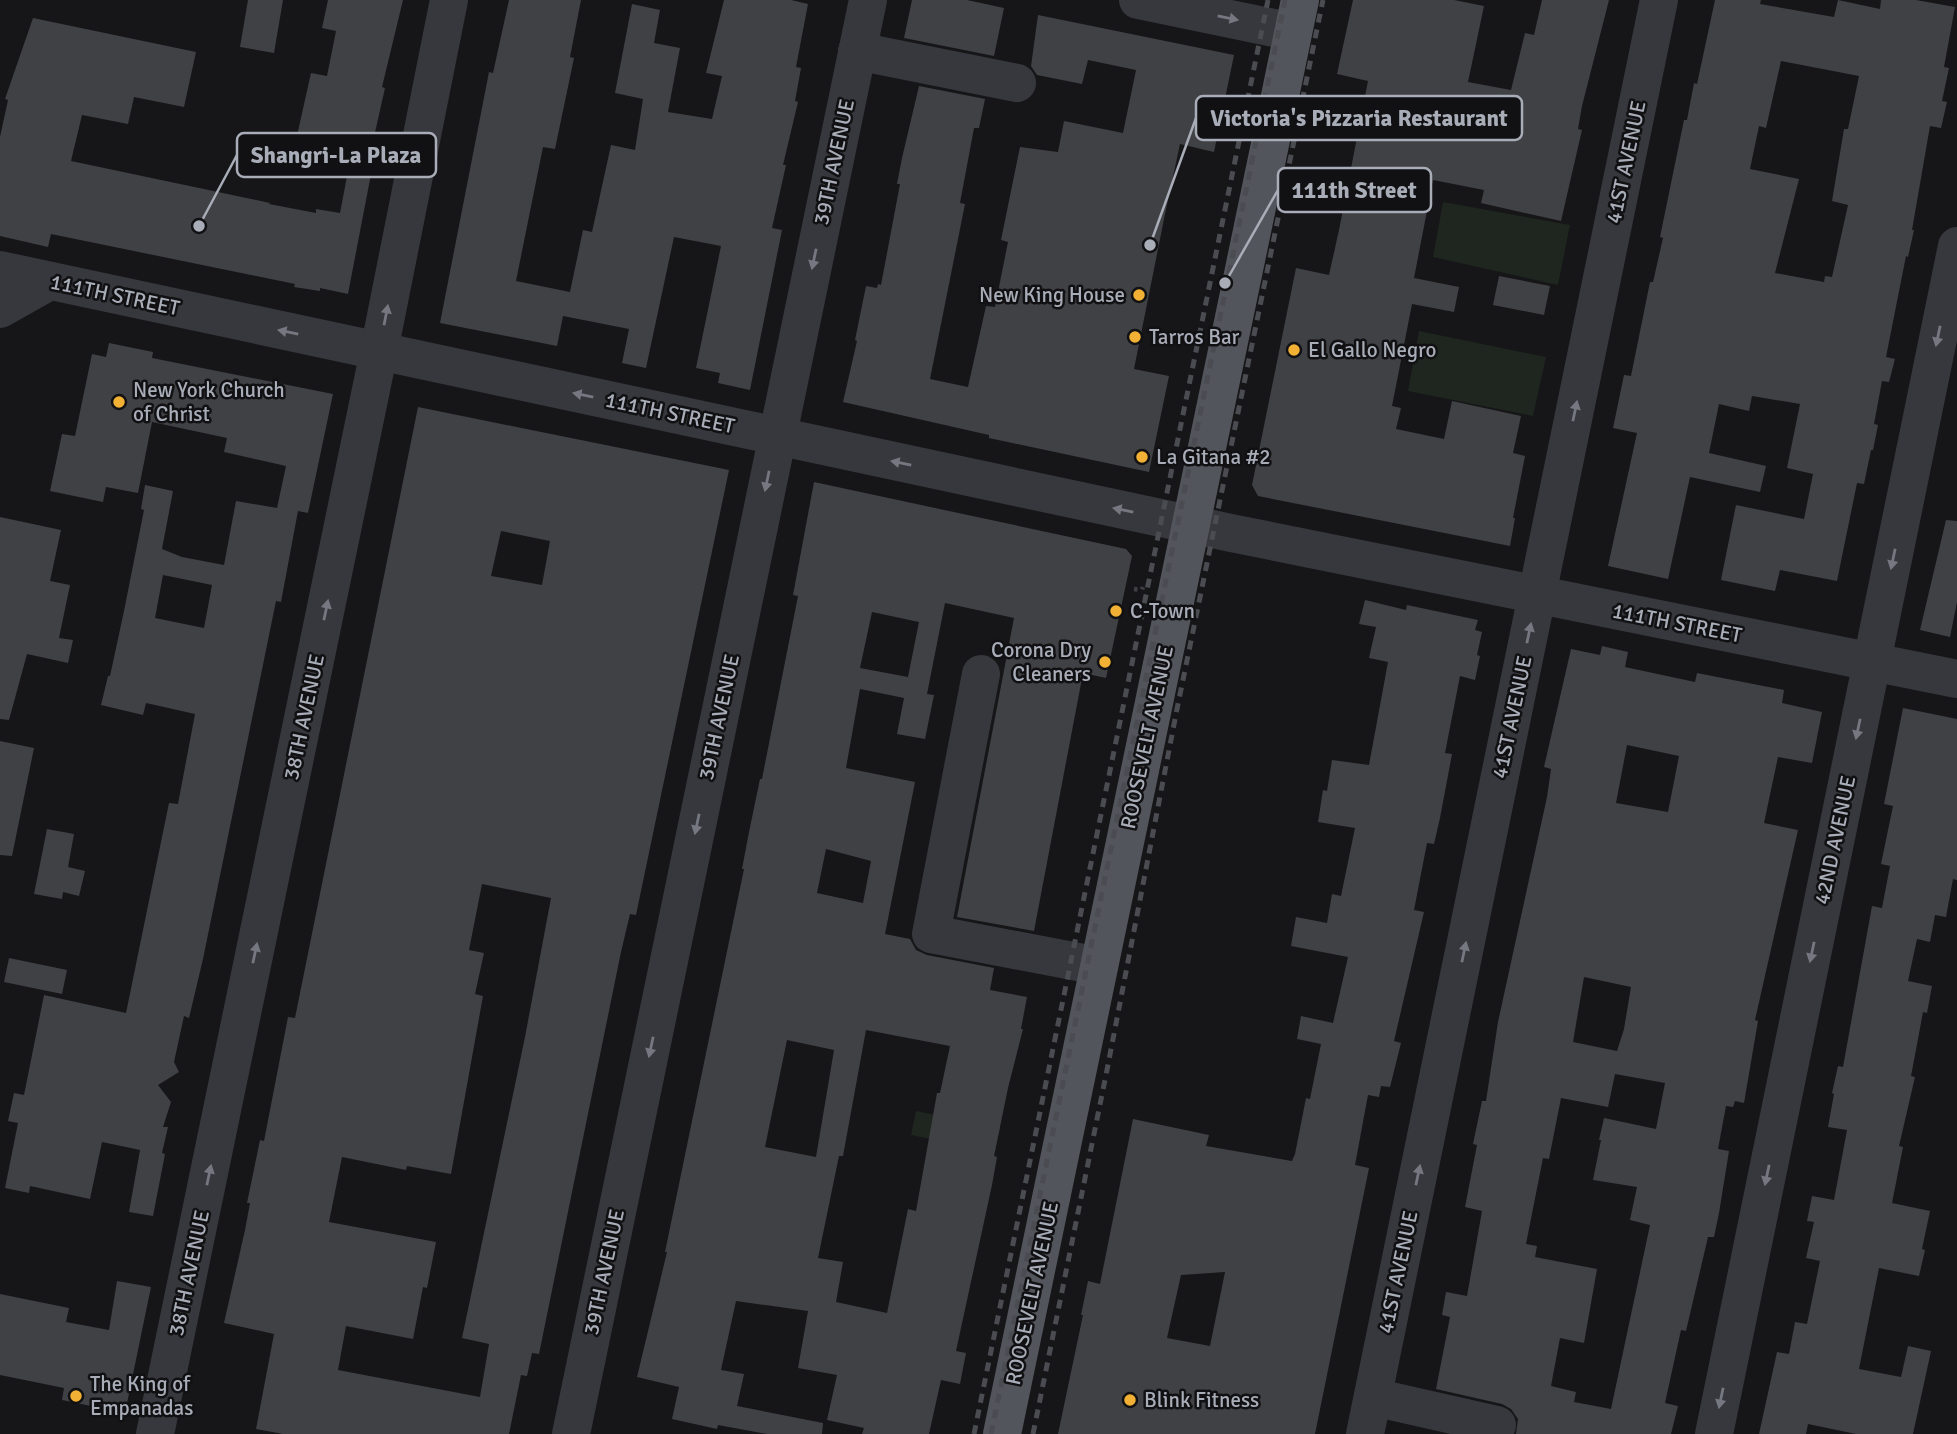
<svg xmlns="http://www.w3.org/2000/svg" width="1957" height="1434" viewBox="0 0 1957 1434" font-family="Signika,sans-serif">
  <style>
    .green { fill: #1e261f }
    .building { fill: #404145; fill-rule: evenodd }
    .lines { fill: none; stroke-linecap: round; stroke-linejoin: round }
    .path { stroke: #3d3f44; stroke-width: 4.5; stroke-dasharray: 3.5 5; stroke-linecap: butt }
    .minor { stroke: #37383d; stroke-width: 38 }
    .major { stroke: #53555c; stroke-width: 38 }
    .rail { stroke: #4a4c52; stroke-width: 5; stroke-dasharray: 9 7; stroke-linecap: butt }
    .oneway { fill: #757881 }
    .poi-dot { fill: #f2b134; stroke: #111113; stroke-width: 2.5 }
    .labels { text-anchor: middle; stroke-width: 5; stroke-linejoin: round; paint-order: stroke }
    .street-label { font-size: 21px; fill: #a8adb8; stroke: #111113 }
    .poi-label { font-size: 21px; fill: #a8adb8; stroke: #111113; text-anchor: start }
    .leader { fill: none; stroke: #a8adb8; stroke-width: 2.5 }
    .callout-dot { fill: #a8adb8; stroke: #111113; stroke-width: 2.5 }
    .callout { fill: #111113; stroke: #a8adb8; stroke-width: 2.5 }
    .callout-label { font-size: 23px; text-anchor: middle; font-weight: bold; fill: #a8adb8 }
  </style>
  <rect width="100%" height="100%" fill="#161618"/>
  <g class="green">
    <path d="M 1443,202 L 1570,225 L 1558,285 L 1433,257 Z"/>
    <path d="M 1419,331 L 1546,357 L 1533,416 L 1408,391 Z"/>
    <path d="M 916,1111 L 1000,1128 L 995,1152 L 911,1135 Z"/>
  </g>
  <g class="building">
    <path d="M 248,0 L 283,0 L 274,53 L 240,47 Z"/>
    <path d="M 328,0 L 403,0 L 382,87 L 385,88 L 367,168 L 372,169 L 348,294 L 320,288 L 320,291 L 294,287 L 295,284 L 51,234 L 48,247 L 0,236 L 0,137 L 8,100 L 5,99 L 33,18 L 196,52 L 184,107 L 134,97 L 128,124 L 82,115 L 71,161 L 270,203 L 269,204 L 316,213 L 316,209 L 340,213 L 348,171 L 292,158 L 311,73 L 327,76 L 336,31 L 322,28 Z"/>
    <path d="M 509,0 L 581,0 L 570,57 L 574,58 L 555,149 L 543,147 L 516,281 L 570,292 L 583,230 L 592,232 L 611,145 L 635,150 L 643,99 L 615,93 L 632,4 L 660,10 L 654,43 L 680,48 L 668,112 L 712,119 L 722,76 L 706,73 L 724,0 L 791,0 L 808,4 L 796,67 L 801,68 L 795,101 L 798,102 L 783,165 L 786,165 L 772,228 L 782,230 L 750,390 L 718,383 L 720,373 L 696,368 L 721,246 L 674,237 L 646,368 L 622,363 L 629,329 L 563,316 L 557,346 L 440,323 L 489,72 L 493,73 Z"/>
    <path d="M 912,0 L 967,0 L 1004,8 L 994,56 L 904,38 Z"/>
    <path d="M 1353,0 L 1454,0 L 1484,6 L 1468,82 L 1511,90 L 1525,33 L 1534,35 L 1542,0 L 1609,0 L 1582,106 L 1578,129 L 1582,130 L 1561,221 L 1481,203 L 1484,190 L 1433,180 L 1414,278 L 1459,287 L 1454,312 L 1412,304 L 1392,406 L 1401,408 L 1396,429 L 1444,439 L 1452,401 L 1521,416 L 1513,453 L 1525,456 L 1513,518 L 1515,518 L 1510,546 L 1258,496 L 1252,485 L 1296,268 L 1329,275 L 1339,230 L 1368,81 L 1337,74 Z"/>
    <path d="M 1715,0 L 1761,0 L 1760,4 L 1834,17 L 1838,0 L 1880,9 L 1881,0 L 1916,0 L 1955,7 L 1944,67 L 1949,68 L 1942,101 L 1947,102 L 1941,128 L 1930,126 L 1912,230 L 1914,230 L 1908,257 L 1906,256 L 1886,357 L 1895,359 L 1889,382 L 1882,381 L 1874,424 L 1878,425 L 1873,450 L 1871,450 L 1864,484 L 1857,483 L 1837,581 L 1780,570 L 1775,591 L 1721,580 L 1736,505 L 1804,519 L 1813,474 L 1787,468 L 1800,404 L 1752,396 L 1749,411 L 1719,404 L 1709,453 L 1766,466 L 1760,492 L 1690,477 L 1668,579 L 1608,566 L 1637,433 L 1613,428 L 1624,375 L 1631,376 L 1650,282 L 1653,282 L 1663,238 L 1660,237 L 1684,120 L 1687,120 L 1694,83 L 1697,84 ZM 1781,61 L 1859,76 L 1848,129 L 1844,129 L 1832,201 L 1848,205 L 1832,277 L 1825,276 L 1824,282 L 1775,273 L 1799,179 L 1750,169 L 1759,126 L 1766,128 Z"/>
    <path d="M 1038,15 L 1234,55 L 1214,152 L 1180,144 L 1165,214 L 1134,369 L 1169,376 L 1149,472 L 989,438 L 989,435 L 843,402 L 857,341 L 855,340 L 866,286 L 877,288 L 878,284 L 881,285 L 900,184 L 897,184 L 902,158 L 919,86 L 985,99 L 979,128 L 974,128 L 960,203 L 965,204 L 930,379 L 968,387 L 986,306 L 995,307 L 1008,242 L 1001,240 L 1020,147 L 1058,152 L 1064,121 L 1123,133 L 1136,70 L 1088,60 L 1082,84 L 1037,75 L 1031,66 Z"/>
    <path d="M 1499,276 L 1550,286 L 1544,315 L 1493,305 Z"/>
    <path d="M 109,343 L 153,352 L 152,358 L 333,394 L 308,513 L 298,511 L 281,602 L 276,601 L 203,959 L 189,1018 L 184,1016 L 174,1062 L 179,1072 L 158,1085 L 171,1102 L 163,1127 L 168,1127 L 162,1153 L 165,1154 L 153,1216 L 129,1212 L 140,1150 L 102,1142 L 90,1199 L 30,1186 L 29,1193 L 5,1188 L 18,1123 L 8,1121 L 14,1093 L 24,1095 L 44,995 L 126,1013 L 169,803 L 178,804 L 195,714 L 146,703 L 143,715 L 101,705 L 108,676 L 110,676 L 124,611 L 144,510 L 141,509 L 145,485 L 173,491 L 162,549 L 182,557 L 224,565 L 236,501 L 277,508 L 286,466 L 224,452 L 227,438 L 152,422 L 138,493 L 106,487 L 103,502 L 50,491 L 62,434 L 75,436 L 92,354 L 106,357 ZM 163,575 L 212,585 L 204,628 L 155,618 Z"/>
    <path d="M 418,407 L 729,470 L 636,915 L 630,914 L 621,952 L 539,1354 L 532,1353 L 527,1376 L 521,1375 L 509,1434 L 283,1434 L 256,1429 L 274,1334 L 224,1323 L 245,1230 L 250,1203 L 247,1203 L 260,1140 L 264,1141 L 288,1017 L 295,1018 ZM 501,531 L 550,541 L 542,585 L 491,576 ZM 482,884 L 551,898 L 525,1037 L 462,1338 L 489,1344 L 480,1397 L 338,1370 L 346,1326 L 413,1339 L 423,1287 L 427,1288 L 436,1242 L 329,1222 L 342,1157 L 406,1170 L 407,1166 L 451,1174 L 483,996 L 475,994 L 484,953 L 469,950 Z"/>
    <path d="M 814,482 L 1126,549 L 1132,556 L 1106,678 L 1083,673 L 1034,931 L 957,917 L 1014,618 L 945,603 L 927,694 L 934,695 L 925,739 L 897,734 L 904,698 L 860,689 L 846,768 L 915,782 L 885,934 L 910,939 L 916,950 L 927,955 L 994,968 L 990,990 L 1027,997 L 1021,1029 L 1023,1029 L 1008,1088 L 994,1156 L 997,1157 L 992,1185 L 956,1351 L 966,1353 L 960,1384 L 941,1380 L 929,1434 L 862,1434 L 864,1428 L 827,1420 L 837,1375 L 798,1368 L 808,1311 L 736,1301 L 721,1370 L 744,1374 L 737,1406 L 823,1423 L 822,1434 L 767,1434 L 718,1425 L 717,1429 L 672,1419 L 679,1387 L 637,1377 L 667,1252 L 665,1252 L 744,869 L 742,869 L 749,832 L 760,779 L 762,779 L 798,596 L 793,595 ZM 872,612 L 919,622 L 908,677 L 860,668 ZM 826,849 L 871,861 L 863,903 L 817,893 ZM 866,1030 L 950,1046 L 940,1093 L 937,1093 L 916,1211 L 908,1209 L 887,1313 L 836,1302 L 843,1262 L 818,1258 L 839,1156 L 843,1156 ZM 787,1040 L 834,1050 L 816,1157 L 765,1147 Z"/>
    <path d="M 0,517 L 61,530 L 50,581 L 70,585 L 59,638 L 73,640 L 68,663 L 27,654 L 9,720 L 0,719 Z"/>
    <path d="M 1946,520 L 1957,521 L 1957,602 L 1950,637 L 1920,630 Z"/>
    <path d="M 1365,600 L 1406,610 L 1407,605 L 1478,620 L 1475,630 L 1482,632 L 1477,655 L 1480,656 L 1475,680 L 1460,676 L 1445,753 L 1452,754 L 1440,818 L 1434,844 L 1427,843 L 1414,910 L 1424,912 L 1394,1041 L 1401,1043 L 1390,1087 L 1381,1086 L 1379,1097 L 1368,1095 L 1355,1165 L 1369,1168 L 1315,1434 L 1058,1434 L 1083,1315 L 1081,1315 L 1088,1281 L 1100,1284 L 1133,1119 L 1209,1135 L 1206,1146 L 1292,1161 L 1295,1154 L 1306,1098 L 1310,1099 L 1321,1044 L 1297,1039 L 1301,1016 L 1333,1023 L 1348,957 L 1291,946 L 1296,917 L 1327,923 L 1332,894 L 1341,896 L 1355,828 L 1318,822 L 1323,790 L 1327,791 L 1332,760 L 1369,765 L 1388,662 L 1369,658 L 1376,627 L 1359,624 ZM 1225,1272 L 1210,1346 L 1167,1338 L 1181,1275 Z"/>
    <path d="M 1602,646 L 1628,652 L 1625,667 L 1695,682 L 1697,673 L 1784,690 L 1782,703 L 1822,712 L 1812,763 L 1778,757 L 1764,823 L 1798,830 L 1755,1020 L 1758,1021 L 1744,1103 L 1735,1101 L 1733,1107 L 1726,1106 L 1718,1149 L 1729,1151 L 1719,1213 L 1714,1237 L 1708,1237 L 1686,1331 L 1681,1330 L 1665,1403 L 1678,1406 L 1671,1434 L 1516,1434 L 1518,1419 L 1511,1409 L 1502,1404 L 1436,1389 L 1450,1317 L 1442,1315 L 1446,1292 L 1467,1296 L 1482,1211 L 1465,1207 L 1477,1145 L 1473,1144 L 1482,1101 L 1486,1101 L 1498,1022 L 1547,797 L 1551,769 L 1544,767 L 1571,649 L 1600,655 ZM 1627,745 L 1679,756 L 1668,812 L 1616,803 ZM 1584,977 L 1631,987 L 1624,1029 L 1617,1051 L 1573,1042 ZM 1615,1074 L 1665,1083 L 1656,1129 L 1604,1118 L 1599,1140 L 1601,1140 L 1593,1180 L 1637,1187 L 1630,1220 L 1650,1225 L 1611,1409 L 1574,1402 L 1576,1392 L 1551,1386 L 1560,1338 L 1584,1343 L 1597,1269 L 1535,1257 L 1537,1246 L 1526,1244 L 1543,1158 L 1549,1159 L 1561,1098 L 1608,1107 Z"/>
    <path d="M 1903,708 L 1957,719 L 1957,880 L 1953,879 L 1946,917 L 1935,915 L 1930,942 L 1917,939 L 1908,981 L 1932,986 L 1927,1013 L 1923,1012 L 1918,1039 L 1911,1076 L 1915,1077 L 1899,1146 L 1903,1147 L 1892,1203 L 1930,1211 L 1922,1249 L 1925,1250 L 1919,1276 L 1879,1268 L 1859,1369 L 1901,1377 L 1908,1346 L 1931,1351 L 1913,1434 L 1856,1434 L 1808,1424 L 1806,1434 L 1759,1434 L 1777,1352 L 1789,1354 L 1795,1322 L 1807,1324 L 1820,1261 L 1806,1258 L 1814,1222 L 1807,1221 L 1812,1196 L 1834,1200 L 1847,1130 L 1828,1127 L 1834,1094 L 1832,1093 L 1838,1066 L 1843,1067 L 1872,906 L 1882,908 L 1890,866 L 1881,864 L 1893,806 L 1884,804 Z"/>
    <path d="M 0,741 L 34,748 L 12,856 L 0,855 Z"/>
    <path d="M 47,829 L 74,834 L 68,867 L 85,871 L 79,896 L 63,892 L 62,899 L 34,894 Z"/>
    <path d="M 9,958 L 67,970 L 62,994 L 4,982 Z"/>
    <path d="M 117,1281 L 151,1287 L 125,1413 L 62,1400 L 64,1388 L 0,1375 L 0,1294 L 69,1308 L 66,1322 L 109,1330 Z"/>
  </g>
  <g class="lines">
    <path class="path" d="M 1134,589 L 1142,590 L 1143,587"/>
    <g class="minor">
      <path d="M 1138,0 L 1293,32"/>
      <path d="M 857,51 L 1017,83"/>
      <path d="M 0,270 L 1231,533 L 1957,679"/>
      <path d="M 0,309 L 50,281"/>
      <path d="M 981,674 L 931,934 L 1099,966"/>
      <path d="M 1373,1397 L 1497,1425"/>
      <path d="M 155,1434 L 379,351 L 449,0"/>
      <path d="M 571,1434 L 868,0"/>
      <path d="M 1365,1434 L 1659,0"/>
      <path d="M 1714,1434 L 1957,246"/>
    </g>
    <path class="major" d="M 1002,1434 L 1300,0"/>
    <g class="rail">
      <path d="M 974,1434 L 1268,0"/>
      <path d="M 991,1434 L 1285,0"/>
      <path d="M 1033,1434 L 1107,1070 L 1177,709 L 1323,0"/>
    </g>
  </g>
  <defs><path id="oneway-solid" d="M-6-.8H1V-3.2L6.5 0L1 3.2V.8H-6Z" transform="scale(1.75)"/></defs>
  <g class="oneway">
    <use href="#oneway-solid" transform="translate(1228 18) rotate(11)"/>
    <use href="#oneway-solid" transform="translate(814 259) rotate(102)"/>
    <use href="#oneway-solid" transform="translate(386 315) rotate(-79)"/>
    <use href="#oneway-solid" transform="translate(288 332) rotate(-168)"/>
    <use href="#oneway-solid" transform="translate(1938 336) rotate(102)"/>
    <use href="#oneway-solid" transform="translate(583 395) rotate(-168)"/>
    <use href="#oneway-solid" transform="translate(1575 411) rotate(-78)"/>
    <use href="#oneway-solid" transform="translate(901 463) rotate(-168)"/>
    <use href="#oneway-solid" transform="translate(767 481) rotate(102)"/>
    <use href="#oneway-solid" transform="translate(1123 510) rotate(-168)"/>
    <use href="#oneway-solid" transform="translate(1893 559) rotate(102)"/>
    <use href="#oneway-solid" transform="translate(326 610) rotate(-78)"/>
    <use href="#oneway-solid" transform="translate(1529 633) rotate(-78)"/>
    <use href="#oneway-solid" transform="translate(1858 729) rotate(102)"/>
    <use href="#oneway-solid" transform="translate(697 824) rotate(102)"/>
    <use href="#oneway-solid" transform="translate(1464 952) rotate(-78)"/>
    <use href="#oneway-solid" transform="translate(1812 952) rotate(102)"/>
    <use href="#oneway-solid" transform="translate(255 953) rotate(-78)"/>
    <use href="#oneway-solid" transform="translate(651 1047) rotate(102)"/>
    <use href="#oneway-solid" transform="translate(209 1175) rotate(-78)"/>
    <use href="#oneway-solid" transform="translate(1418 1175) rotate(-78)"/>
    <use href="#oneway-solid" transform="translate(1767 1175) rotate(102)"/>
    <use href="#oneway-solid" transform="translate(1721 1398) rotate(102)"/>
  </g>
  <g class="poi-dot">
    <circle cx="1139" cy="295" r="7"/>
    <circle cx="1135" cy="337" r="7"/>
    <circle cx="1294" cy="350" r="7"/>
    <circle cx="119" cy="402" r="7"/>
    <circle cx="1142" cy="457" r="7"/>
    <circle cx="1116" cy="611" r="7"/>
    <circle cx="1105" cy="662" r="7"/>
    <circle cx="76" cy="1396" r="7"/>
    <circle cx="1130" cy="1400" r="7"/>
  </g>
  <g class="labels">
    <g class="street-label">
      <text transform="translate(834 162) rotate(-78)" y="7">39TH AVENUE</text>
      <text transform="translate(1626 162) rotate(-78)" y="7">41ST AVENUE</text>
      <text transform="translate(115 295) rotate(12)" y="7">111TH STREET</text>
      <text transform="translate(670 413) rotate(12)" y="7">111TH STREET</text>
      <text transform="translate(1677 623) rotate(11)" y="7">111TH STREET</text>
      <text transform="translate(304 717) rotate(-78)" y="7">38TH AVENUE</text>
      <text transform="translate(719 717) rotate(-78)" y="7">39TH AVENUE</text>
      <text transform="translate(1512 717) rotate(-78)" y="7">41ST AVENUE</text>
      <text transform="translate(1147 737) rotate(-78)" y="7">ROOSEVELT AVENUE</text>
      <text transform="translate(1835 840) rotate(-78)" y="7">42ND AVENUE</text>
      <text transform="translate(604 1272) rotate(-78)" y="7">39TH AVENUE</text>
      <text transform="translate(1398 1272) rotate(-78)" y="7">41ST AVENUE</text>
      <text transform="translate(189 1273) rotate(-78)" y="7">38TH AVENUE</text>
      <text transform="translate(1032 1293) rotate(-78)" y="7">ROOSEVELT AVENUE</text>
    </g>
    <g class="poi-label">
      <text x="1125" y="302" text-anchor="end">New King House</text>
      <text x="1149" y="344">Tarros Bar</text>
      <text x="1308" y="357">El Gallo Negro</text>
      <text x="133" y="397">New York Church<tspan x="133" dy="24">of Christ</tspan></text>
      <text x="1156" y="464">La Gitana #2</text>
      <text x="1130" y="618">C-Town</text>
      <text x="1091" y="657" text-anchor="end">Corona Dry<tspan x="1091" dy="24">Cleaners</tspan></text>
      <text x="90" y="1391">The King of<tspan x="90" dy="24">Empanadas</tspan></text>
      <text x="1144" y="1407">Blink Fitness</text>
    </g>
  </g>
  <path class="leader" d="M1150 245L1196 118M199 226L237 155M1225 283L1278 190"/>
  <g class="callout-dot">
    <circle cx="1150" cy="245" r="7"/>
    <circle cx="199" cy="226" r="7"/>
    <circle cx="1225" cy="283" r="7"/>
  </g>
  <g class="callout">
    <rect x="1196" y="96" width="326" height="44" rx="7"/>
    <rect x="237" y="133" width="199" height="44" rx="7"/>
    <rect x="1278" y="168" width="153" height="44" rx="7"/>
  </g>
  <g class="callout-label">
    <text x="1359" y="126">Victoria's Pizzaria Restaurant</text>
    <text x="336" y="163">Shangri-La Plaza</text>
    <text x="1354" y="198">111th Street</text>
  </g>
</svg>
